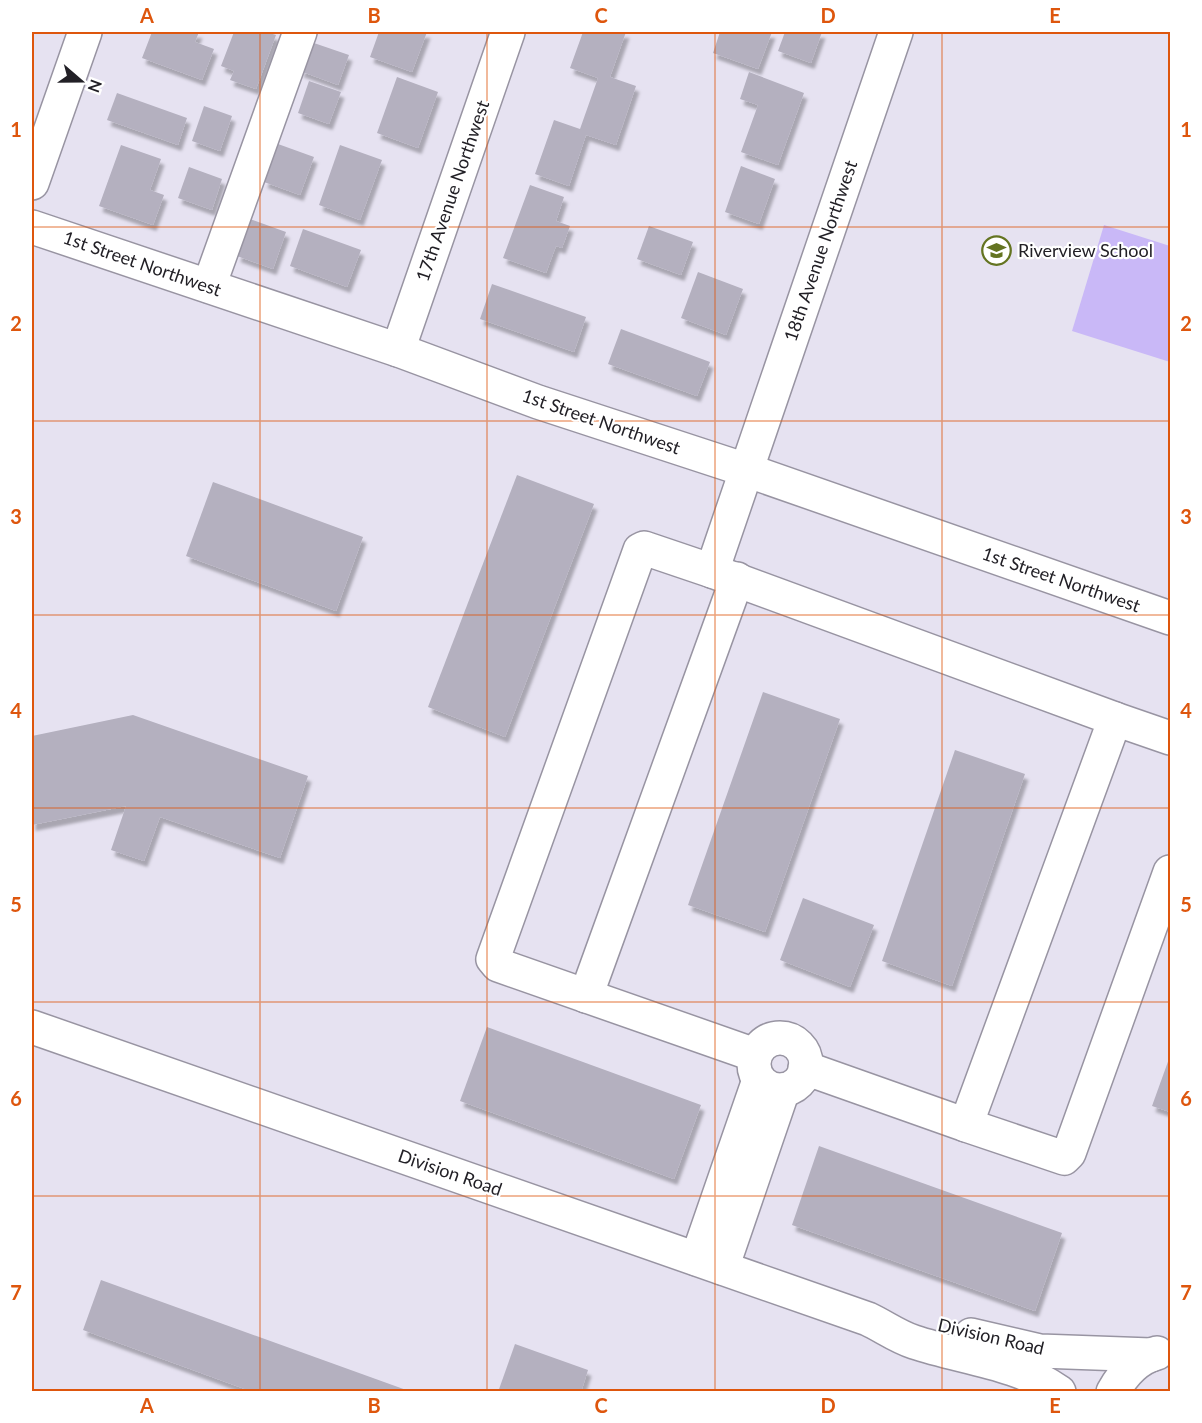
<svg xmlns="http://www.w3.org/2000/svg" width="1202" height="1423" viewBox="0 0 1202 1423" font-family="Lato,sans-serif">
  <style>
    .green { fill: #c9b8f7 }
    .building { fill: #b4b0bf; filter: url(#shadow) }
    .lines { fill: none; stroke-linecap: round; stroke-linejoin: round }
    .minor-casing { stroke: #9894a2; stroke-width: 36 }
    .minor { stroke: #fff; stroke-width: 33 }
    .grid { fill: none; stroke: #de560d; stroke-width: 1.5; stroke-opacity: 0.55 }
    .labels { text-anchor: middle; stroke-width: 4.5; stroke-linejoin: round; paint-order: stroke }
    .street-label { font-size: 18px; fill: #222026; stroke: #fff }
    .poi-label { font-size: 18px; fill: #222026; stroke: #fff; text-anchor: start }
    .neatline { fill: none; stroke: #de560d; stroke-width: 2 }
    .grid-label { font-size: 20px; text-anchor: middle; font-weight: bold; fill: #de560d }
  </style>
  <defs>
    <filter id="shadow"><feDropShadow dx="3.5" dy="6" stdDeviation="1.5" flood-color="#0004"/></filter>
  </defs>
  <rect width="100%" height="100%" fill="#e6e2f1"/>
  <path class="green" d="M 1104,225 L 1170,246 L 1170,362 L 1072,331 Z"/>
  <g class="building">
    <path d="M 152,32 L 199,32 L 195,42 L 214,49 L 202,80 L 142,58 Z"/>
    <path d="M 234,32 L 266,32 L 276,35 L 256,89 L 230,80 L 234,71 L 221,66 Z"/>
    <path d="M 379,32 L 427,32 L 412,72 L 370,57 Z"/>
    <path d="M 583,32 L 626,32 L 610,77 L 636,86 L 616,145 L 586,135 L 569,186 L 535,174 L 554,120 L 580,129 L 598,78 L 570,68 Z"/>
    <path d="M 720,32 L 772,32 L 758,69 L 713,53 Z"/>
    <path d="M 785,32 L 822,32 L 811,63 L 778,51 Z"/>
    <path d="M 311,42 L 349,55 L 338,85 L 300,71 Z"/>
    <path d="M 749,72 L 804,93 L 778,165 L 741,152 L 758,105 L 740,99 Z"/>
    <path d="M 397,77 L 438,92 L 418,148 L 377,133 Z"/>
    <path d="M 309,81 L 341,92 L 329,124 L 298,113 Z"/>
    <path d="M 117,93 L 187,118 L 178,145 L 107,120 Z"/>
    <path d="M 204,106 L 232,116 L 220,151 L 192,141 Z"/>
    <path d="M 278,144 L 314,157 L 300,195 L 264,182 Z"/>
    <path d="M 121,145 L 161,159 L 150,190 L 164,195 L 153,225 L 99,206 Z"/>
    <path d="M 340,145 L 382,160 L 360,220 L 319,205 Z"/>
    <path d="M 741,166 L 775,179 L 759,224 L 725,212 Z"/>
    <path d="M 189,167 L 222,179 L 212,210 L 178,198 Z"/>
    <path d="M 530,185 L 564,197 L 556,221 L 570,226 L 562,248 L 556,246 L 546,273 L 503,258 Z"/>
    <path d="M 250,219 L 286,232 L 273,269 L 237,256 Z"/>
    <path d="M 649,226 L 693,242 L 681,275 L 637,259 Z"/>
    <path d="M 303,229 L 361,250 L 347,287 L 290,266 Z"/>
    <path d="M 698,272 L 743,289 L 726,335 L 681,318 Z"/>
    <path d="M 492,284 L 586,317 L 574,352 L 480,319 Z"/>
    <path d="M 621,329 L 710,362 L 697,396 L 608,364 Z"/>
    <path d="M 517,475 L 594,504 L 505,737 L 428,707 Z"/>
    <path d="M 213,482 L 363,537 L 336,611 L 186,556 Z"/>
    <path d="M 763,692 L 840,719 L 765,932 L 688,905 Z"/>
    <path d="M 133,715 L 308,776 L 280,858 L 160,817 L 144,861 L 111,850 L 126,806 L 32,825 L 32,736 Z"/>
    <path d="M 955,750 L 1025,774 L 952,986 L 882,961 Z"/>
    <path d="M 803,898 L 874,925 L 850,987 L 780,960 Z"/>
    <path d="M 487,1027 L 701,1105 L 674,1179 L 460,1101 Z"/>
    <path d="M 1170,1056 L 1170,1112 L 1152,1106 Z"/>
    <path d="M 819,1146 L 1062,1233 L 1035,1311 L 792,1225 Z"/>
    <path d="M 101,1280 L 409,1391 L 409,1392 L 253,1392 L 83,1330 Z"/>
    <path d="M 515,1344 L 588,1370 L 581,1392 L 498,1392 Z"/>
  </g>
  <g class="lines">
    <defs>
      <g id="minor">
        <path d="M 32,183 L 85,32"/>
        <path d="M 32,227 L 398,350 L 538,402 L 746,470 L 1170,618"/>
        <path d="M 209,286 L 300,32"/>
        <path d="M 398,350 L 508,32"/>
        <path d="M 712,571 L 1115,719 L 966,1125 L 805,1068"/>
        <path d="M 1115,719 L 1170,738"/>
        <path d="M 586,996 L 737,579"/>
        <path d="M 32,1027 L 868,1319 C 883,1326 898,1337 914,1342 C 962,1358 1017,1362 1059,1392"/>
        <circle cx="780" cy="1064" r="26"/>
        <path d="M 755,1055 L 498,965 L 493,959 L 640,550 L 644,548 L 712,571 L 896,32"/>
        <path d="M 966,1125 L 1064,1158 L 1069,1153 L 1170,872"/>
        <path d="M 697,1259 L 759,1080"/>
        <path d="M 722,1268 L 783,1090"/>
        <path d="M 971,1335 L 1040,1351 L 1151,1355"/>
        <path d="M 1113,1392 C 1123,1374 1137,1358 1157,1353"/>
      </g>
    </defs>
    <use href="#minor" class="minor-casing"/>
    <use href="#minor" class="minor"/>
  </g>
  <path class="grid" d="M 260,32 L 260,1392M 487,32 L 487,1392M 715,32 L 715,1392M 942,32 L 942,1392M 32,227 L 1170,227M 32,421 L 1170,421M 32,615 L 1170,615M 32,808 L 1170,808M 32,1002 L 1170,1002M 32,1196 L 1170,1196"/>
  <defs>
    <symbol id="school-ring" viewBox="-11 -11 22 22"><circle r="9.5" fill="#fff" stroke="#647421" stroke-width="1.5"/><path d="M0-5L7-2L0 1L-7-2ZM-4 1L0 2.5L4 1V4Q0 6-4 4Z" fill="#647421"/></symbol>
  </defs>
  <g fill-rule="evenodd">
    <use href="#school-ring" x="980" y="234" width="33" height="33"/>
  </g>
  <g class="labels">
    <g class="street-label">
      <text transform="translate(453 191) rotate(-71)" y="6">17th Avenue Northwest</text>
      <text transform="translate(821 251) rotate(-71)" y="6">18th Avenue Northwest</text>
      <text transform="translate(142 264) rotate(19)" y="6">1st Street Northwest</text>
      <text transform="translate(601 422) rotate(19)" y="6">1st Street Northwest</text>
      <text transform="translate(1061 580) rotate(19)" y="6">1st Street Northwest</text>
      <text transform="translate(450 1173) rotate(19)" y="6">Division Road</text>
      <text transform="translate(991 1337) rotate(13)" y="6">Division Road</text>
    </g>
    <g class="poi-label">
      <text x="1018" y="257">Riverview School</text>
    </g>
  </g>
  <rect width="1202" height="1423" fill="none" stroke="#ffffff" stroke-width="66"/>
  <g transform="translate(81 81) rotate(110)" stroke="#ffffff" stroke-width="4.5" paint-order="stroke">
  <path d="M0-4.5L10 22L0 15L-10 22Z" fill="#222026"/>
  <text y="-9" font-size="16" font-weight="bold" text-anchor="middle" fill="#222026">N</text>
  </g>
  <rect x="33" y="33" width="1136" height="1357" class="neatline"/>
  <g class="grid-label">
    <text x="147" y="23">A</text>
    <text x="374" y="23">B</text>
    <text x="601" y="23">C</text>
    <text x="828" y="23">D</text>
    <text x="1055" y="23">E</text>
    <text x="16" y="137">1</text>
    <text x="1186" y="137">1</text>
    <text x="16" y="331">2</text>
    <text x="1186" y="331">2</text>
    <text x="16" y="524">3</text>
    <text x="1186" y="524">3</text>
    <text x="16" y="718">4</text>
    <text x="1186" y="718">4</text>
    <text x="16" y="912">5</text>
    <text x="1186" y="912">5</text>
    <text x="16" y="1106">6</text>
    <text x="1186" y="1106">6</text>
    <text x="16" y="1300">7</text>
    <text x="1186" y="1300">7</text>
    <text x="147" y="1413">A</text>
    <text x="374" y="1413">B</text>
    <text x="601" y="1413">C</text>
    <text x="828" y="1413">D</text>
    <text x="1055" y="1413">E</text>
  </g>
</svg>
